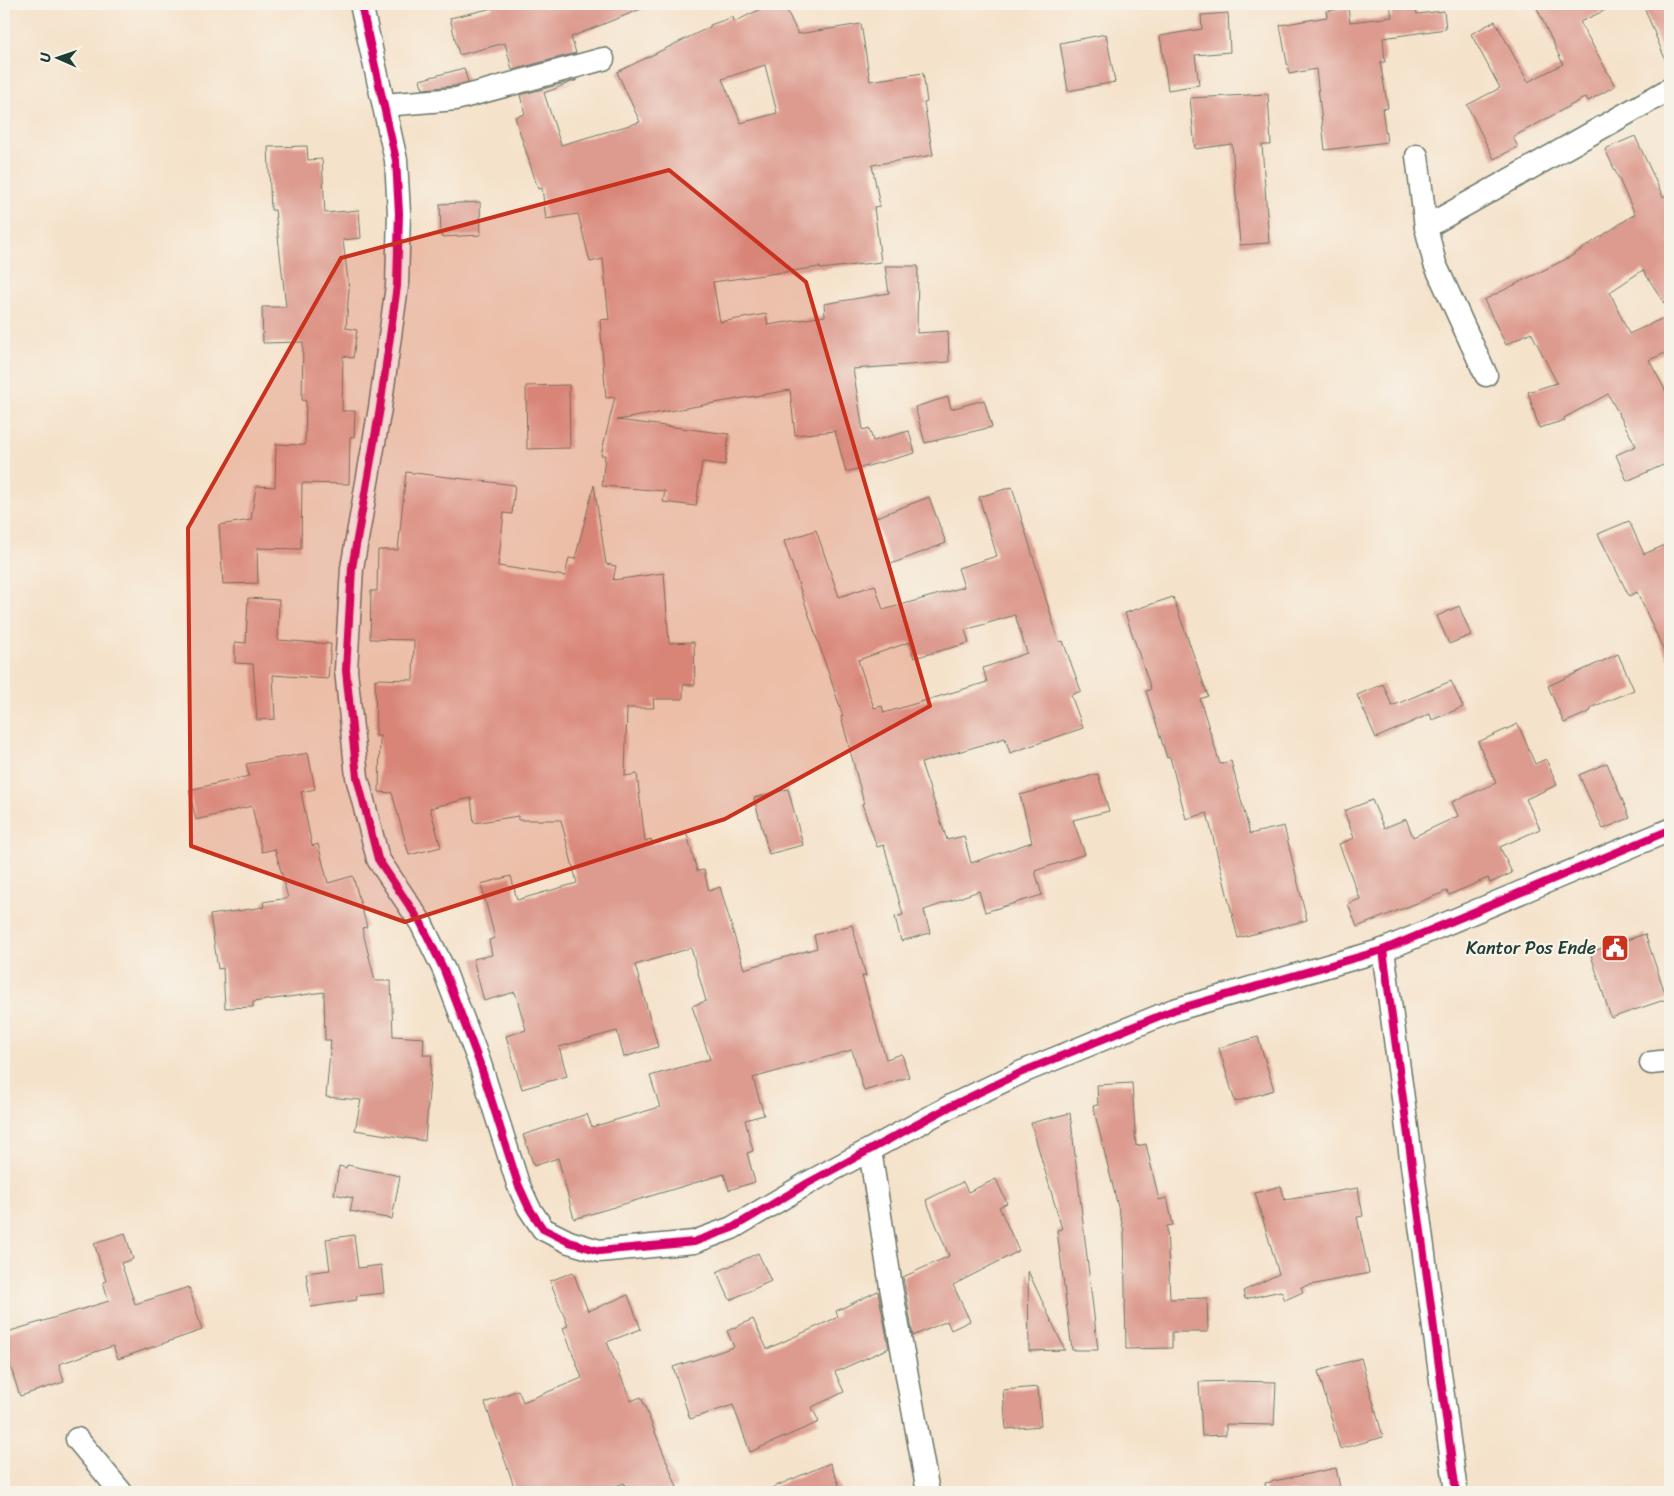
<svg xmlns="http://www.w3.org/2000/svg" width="1674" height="1496" viewBox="0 0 1674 1496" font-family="Sriracha,sans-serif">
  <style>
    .building { fill: #dd9a8e; fill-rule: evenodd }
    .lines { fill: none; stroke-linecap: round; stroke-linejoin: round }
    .street-casing { stroke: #6a7768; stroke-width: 25 }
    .street { stroke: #fff; stroke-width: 22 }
    .cycleway-casing { stroke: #f7f3e8; stroke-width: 11 }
    .cycleway { stroke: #d6006c; stroke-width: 8 }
    .marked { fill: #c8321e; fill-opacity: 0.2; stroke: #c8321e; stroke-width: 4; stroke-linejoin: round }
    .labels { text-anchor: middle; stroke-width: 4.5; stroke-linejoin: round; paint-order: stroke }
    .poi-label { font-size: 18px; fill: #1f3d34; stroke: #f7f3e8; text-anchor: end }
  </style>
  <rect width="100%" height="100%" fill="#f7f3e8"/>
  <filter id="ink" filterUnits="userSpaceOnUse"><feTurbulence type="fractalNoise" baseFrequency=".02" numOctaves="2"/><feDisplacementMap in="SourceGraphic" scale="10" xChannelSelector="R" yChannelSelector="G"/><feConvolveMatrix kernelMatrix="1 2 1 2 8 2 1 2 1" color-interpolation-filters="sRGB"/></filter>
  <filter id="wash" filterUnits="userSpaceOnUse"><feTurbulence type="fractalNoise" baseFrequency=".0096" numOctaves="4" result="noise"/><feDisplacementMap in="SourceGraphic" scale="20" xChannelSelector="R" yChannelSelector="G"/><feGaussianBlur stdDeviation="1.12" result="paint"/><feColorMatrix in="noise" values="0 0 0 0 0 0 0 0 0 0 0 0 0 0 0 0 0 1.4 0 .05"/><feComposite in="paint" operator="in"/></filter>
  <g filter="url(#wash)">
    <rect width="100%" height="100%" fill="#f5e2ca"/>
    <g id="blocks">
      <g class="building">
        <path d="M 492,4 L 651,4 L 651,5 L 571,37 L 576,53 L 512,70 L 505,43 L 459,55 L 450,18 L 493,8 Z"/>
        <path d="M 771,4 L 784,4 L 798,34 L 861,24 L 870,81 L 923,73 L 927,102 L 924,103 L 933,155 L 872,165 L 880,206 L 874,207 L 881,262 L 820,269 L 820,267 L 713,282 L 720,322 L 766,314 L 768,325 L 825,316 L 824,304 L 889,293 L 885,266 L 918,266 L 917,333 L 948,331 L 949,362 L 853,369 L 863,430 L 869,428 L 873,441 L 909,431 L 915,453 L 846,472 L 835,431 L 795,435 L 790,390 L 617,420 L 729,434 L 725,465 L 702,462 L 696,506 L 663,502 L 665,491 L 602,486 L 605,455 L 601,455 L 615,397 L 606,398 L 603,362 L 600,320 L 609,319 L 603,259 L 590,262 L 578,214 L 546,219 L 542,188 L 538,189 L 515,117 L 525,114 L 520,95 L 577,80 L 544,93 L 561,145 L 640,122 L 617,72 L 710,27 L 710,25 L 733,17 L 734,22 ZM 765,65 L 777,113 L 741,123 L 722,79 Z"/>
        <path d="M 1390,4 L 1415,4 L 1417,14 L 1444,11 L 1446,29 L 1383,38 L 1385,62 L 1380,62 L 1388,108 L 1382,109 L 1387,142 L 1325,150 L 1316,69 L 1289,74 L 1280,25 L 1327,17 L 1326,11 L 1348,8 L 1350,22 L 1392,17 Z"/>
        <path d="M 1535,4 L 1618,4 L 1580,22 L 1615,86 L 1588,101 L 1586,97 L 1513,137 L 1518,147 L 1494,159 L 1467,105 L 1500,88 L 1471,34 L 1495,21 L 1528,82 L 1563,64 Z"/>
        <path d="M 1643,4 L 1670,4 L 1670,69 L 1669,69 Z"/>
        <path d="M 1228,13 L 1230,52 L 1195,55 L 1199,85 L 1168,90 L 1160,36 L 1202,29 L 1201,15 Z"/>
        <path d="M 1106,34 L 1115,82 L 1068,91 L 1060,43 Z"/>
        <path d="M 464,68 L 468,82 L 454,86 L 423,89 L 420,80 Z"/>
        <path d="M 1268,94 L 1271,145 L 1262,145 L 1269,243 L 1240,245 L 1232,144 L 1195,149 L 1190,98 Z"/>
        <path d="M 1635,136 L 1663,197 L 1670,193 L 1670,312 L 1643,270 L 1610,292 L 1629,334 L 1670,315 L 1670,351 L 1649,360 L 1670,399 L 1670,462 L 1627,481 L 1616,455 L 1636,446 L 1608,394 L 1564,418 L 1565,420 L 1539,428 L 1528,392 L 1557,383 L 1531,332 L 1506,345 L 1484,300 L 1570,257 L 1635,214 L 1605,149 Z"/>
        <path d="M 307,146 L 308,160 L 322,159 L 325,213 L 359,210 L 361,238 L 343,240 L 349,289 L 346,328 L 357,330 L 353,358 L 343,356 L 342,411 L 355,411 L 354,437 L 350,437 L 349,484 L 302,483 L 301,549 L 257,548 L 258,583 L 223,584 L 219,525 L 251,520 L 256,486 L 275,487 L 276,444 L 305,445 L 306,401 L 302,400 L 303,342 L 263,343 L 262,307 L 286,307 L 275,210 L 271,210 L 268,147 Z"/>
        <path d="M 480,202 L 481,235 L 441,237 L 440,204 Z"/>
        <path d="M 569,385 L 570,448 L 527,449 L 526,386 Z"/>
        <path d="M 948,397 L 951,409 L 984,400 L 992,427 L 925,443 L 915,407 Z"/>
        <path d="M 406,472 L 515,485 L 512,514 L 504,513 L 498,566 L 565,576 L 569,558 L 575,559 L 594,485 L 606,564 L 616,566 L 613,580 L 664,573 L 669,643 L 694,642 L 695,685 L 683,685 L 683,699 L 653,699 L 654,708 L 627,708 L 625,776 L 637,774 L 645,841 L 651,839 L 652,844 L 687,834 L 697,871 L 704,870 L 709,891 L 720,887 L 744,969 L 817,948 L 814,935 L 852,925 L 866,976 L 862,976 L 886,1059 L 902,1054 L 909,1077 L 864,1091 L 852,1050 L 753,1078 L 764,1115 L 745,1120 L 753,1151 L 747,1153 L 755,1182 L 729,1190 L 724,1174 L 574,1219 L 558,1158 L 534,1166 L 523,1135 L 587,1114 L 592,1127 L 660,1107 L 650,1076 L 710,1059 L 692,1006 L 706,1001 L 691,948 L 635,965 L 658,1047 L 624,1057 L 617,1031 L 559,1047 L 567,1076 L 522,1089 L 506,1036 L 526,1030 L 515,992 L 484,1001 L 473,959 L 492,955 L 489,940 L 495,938 L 481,884 L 511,876 L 517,900 L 577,883 L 561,820 L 518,820 L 518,816 L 474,823 L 471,798 L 430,808 L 441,847 L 409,855 L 392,793 L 379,792 L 380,736 L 376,736 L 375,679 L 413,680 L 414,640 L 370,639 L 371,591 L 377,591 L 378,550 L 398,550 Z"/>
        <path d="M 1012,487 L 1059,642 L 1063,641 L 1081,691 L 1071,695 L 1083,728 L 1010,753 L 1005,738 L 921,763 L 947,840 L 964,836 L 971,863 L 1032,842 L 1020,795 L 1098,774 L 1109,811 L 1073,820 L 1085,854 L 1035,871 L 1042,895 L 985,912 L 979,891 L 924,910 L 930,933 L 901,941 L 895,917 L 903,915 L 884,845 L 877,847 L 862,804 L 864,803 L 841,716 L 843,716 L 784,541 L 816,530 L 839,597 L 875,585 L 883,610 L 964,587 L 958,568 L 997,556 L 979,497 ZM 1015,615 L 1027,653 L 983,668 L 987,682 L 884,713 L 882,706 L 874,708 L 858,660 L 910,642 L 914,658 L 969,643 L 965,630 Z"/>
        <path d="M 929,497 L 946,543 L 891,564 L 874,518 Z"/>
        <path d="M 1629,521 L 1644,554 L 1670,543 L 1670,664 L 1637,592 L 1629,596 L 1598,534 Z"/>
        <path d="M 1173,597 L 1208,696 L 1200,699 L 1220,764 L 1231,761 L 1250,834 L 1284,826 L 1307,920 L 1238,938 L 1207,813 L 1186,819 L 1170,757 L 1167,758 L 1146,691 L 1151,689 L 1125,613 Z"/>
        <path d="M 248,598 L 279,600 L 278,640 L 331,644 L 328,679 L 273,675 L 275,719 L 257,720 L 253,664 L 235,663 L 235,642 L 246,643 Z"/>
        <path d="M 1459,606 L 1471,635 L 1449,644 L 1437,616 Z"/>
        <path d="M 1618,654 L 1634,690 L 1590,708 L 1591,711 L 1564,723 L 1548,686 Z"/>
        <path d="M 1451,681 L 1463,707 L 1432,720 L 1430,714 L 1376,738 L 1357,695 L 1383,684 L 1392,706 Z"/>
        <path d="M 1518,724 L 1535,764 L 1546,759 L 1557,785 L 1526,799 L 1540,829 L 1500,847 L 1512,873 L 1490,883 L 1488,878 L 1449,895 L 1447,891 L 1357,927 L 1348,904 L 1360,899 L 1339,844 L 1354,838 L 1344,811 L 1372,800 L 1384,828 L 1406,819 L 1413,837 L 1458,816 L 1452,802 L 1496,783 L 1478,742 Z"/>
        <path d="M 308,753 L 315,789 L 301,792 L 312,846 L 318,844 L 328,883 L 353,876 L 367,927 L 362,928 L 375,981 L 391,981 L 393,1036 L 424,1038 L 423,1055 L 432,1055 L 425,1141 L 355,1130 L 361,1100 L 326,1097 L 331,1040 L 325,1040 L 324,992 L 253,1002 L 253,1007 L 225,1008 L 223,968 L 218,969 L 210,915 L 264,907 L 263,902 L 288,898 L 275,849 L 262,852 L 252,806 L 196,820 L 189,790 L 249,776 L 246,764 Z"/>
        <path d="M 1607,763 L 1630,818 L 1603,829 L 1579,775 Z"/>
        <path d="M 788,789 L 803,845 L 769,854 L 754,798 Z"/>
        <path d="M 1645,934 L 1667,999 L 1611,1018 L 1590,952 Z"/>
        <path d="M 1258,1037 L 1274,1090 L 1235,1102 L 1219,1048 Z"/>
        <path d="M 1132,1083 L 1136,1146 L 1146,1144 L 1159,1200 L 1167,1198 L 1173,1225 L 1167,1226 L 1170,1299 L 1207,1298 L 1208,1332 L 1172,1332 L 1172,1348 L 1126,1349 L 1124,1231 L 1093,1106 L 1098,1105 L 1097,1085 Z"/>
        <path d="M 1070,1113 L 1098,1350 L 1072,1350 L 1057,1230 L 1062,1229 L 1031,1123 Z"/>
        <path d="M 347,1165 L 400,1176 L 392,1219 L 350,1211 L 353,1198 L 334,1194 L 339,1166 L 346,1168 Z"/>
        <path d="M 996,1179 L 1007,1203 L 999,1207 L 1019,1251 L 953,1285 L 970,1321 L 951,1330 L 947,1321 L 913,1336 L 903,1277 L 949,1256 L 926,1200 L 963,1182 L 968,1192 Z"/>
        <path d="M 1281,1186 L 1285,1200 L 1358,1188 L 1363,1216 L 1357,1217 L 1369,1273 L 1301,1287 L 1303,1292 L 1285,1300 L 1281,1291 L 1245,1299 L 1243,1291 L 1279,1274 L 1255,1193 Z"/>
        <path d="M 125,1233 L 133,1259 L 121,1263 L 135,1304 L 189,1287 L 202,1330 L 118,1359 L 113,1346 L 59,1364 L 64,1382 L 20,1396 L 4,1347 L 4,1333 L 109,1301 L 103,1282 L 106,1281 L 94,1243 Z"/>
        <path d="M 354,1235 L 358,1268 L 381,1265 L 384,1293 L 356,1296 L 357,1300 L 311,1307 L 306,1273 L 330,1270 L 326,1239 Z"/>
        <path d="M 758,1253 L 771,1281 L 730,1300 L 717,1272 Z"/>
        <path d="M 1028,1271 L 1065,1350 L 1029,1351 Z"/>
        <path d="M 573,1272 L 588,1311 L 628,1295 L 641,1329 L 607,1342 L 631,1401 L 641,1397 L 677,1487 L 659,1492 L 627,1492 L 624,1483 L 602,1492 L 516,1492 L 485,1403 L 518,1390 L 523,1402 L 582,1378 L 563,1328 L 568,1326 L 550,1281 Z"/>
        <path d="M 878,1291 L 889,1348 L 835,1372 L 844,1392 L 812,1407 L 819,1422 L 750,1452 L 733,1405 L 690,1419 L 673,1367 L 734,1347 L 727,1331 L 753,1319 L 767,1349 L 838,1317 L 836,1311 Z"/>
        <path d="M 1361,1358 L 1383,1437 L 1340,1449 L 1318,1371 Z"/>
        <path d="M 1234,1381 L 1276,1382 L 1274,1425 L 1226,1424 L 1226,1435 L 1202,1436 L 1199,1382 Z"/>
        <path d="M 1038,1387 L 1041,1426 L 1006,1429 L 1003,1390 Z"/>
        <path d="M 830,1463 L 842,1492 L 762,1492 Z"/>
        <path d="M 1336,1468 L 1341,1492 L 1266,1492 L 1265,1483 Z"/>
      </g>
    </g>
  </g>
  <g filter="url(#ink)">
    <use href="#blocks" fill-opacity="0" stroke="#6a7768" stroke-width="1"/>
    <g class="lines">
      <defs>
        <g id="street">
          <path d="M 361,4 L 396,160 L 399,213 L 397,286 L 380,408 L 352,568 L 346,670 L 357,777 L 378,859 L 421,923 L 444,970 L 480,1064 L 518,1184 L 529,1208 L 543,1229 L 569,1242 L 599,1251 L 694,1242 L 732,1228 L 808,1183 L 953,1105 L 1022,1072 L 1174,1010 L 1383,950 L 1670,830"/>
          <path d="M 384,105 L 456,99 L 603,59"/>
          <path d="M 1417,156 L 1426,227 L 1435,264 L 1486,375"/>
          <path d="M 1426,227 L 1670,89"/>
          <path d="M 1383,950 L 1456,1492"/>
          <path d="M 1651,1063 L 1670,1061"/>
          <path d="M 870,1150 L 891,1287 L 928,1492"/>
          <path d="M 77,1439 L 121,1492"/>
        </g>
      </defs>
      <use href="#street" class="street-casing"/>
      <use href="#street" class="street"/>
      <defs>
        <g id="cycleway">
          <path d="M 361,4 L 396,160 L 399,213 L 397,286 L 380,408 L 352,568 L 346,670 L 357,777 L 378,859 L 421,923 L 444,970 L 480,1064 L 518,1184 L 529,1208 L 543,1229 L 569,1242 L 599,1251 L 694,1242 L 732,1228 L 808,1183 L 953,1105 L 1022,1072 L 1174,1010 L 1383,950 L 1670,830"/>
          <path d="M 1383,950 L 1456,1492"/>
        </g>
      </defs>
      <use href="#cycleway" class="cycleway-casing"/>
      <use href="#cycleway" class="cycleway"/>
    </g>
  </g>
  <path class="marked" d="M 669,170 L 806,282 L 930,706 L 725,819 L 405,922 L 191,846 L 188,528 L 341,258 Z"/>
  <defs>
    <symbol id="civic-square" viewBox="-11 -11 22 22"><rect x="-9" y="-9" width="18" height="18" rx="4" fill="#c8321e" stroke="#f7f3e8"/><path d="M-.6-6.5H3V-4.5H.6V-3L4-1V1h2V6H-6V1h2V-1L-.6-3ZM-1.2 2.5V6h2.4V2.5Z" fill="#fff"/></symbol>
  </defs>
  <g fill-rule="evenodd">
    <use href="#civic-square" x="1599" y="932" width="32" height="32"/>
  </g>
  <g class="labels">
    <g class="poi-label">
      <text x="1596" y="954">Kantor Pos Ende</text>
    </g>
  </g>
  <rect width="1674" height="1496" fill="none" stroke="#f7f3e8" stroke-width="20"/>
  <g transform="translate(58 58) rotate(272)" stroke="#f7f3e8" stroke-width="4" paint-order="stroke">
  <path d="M0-4L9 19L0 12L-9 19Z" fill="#1f3d34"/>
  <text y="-8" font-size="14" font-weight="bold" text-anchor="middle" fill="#1f3d34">U</text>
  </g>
</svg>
